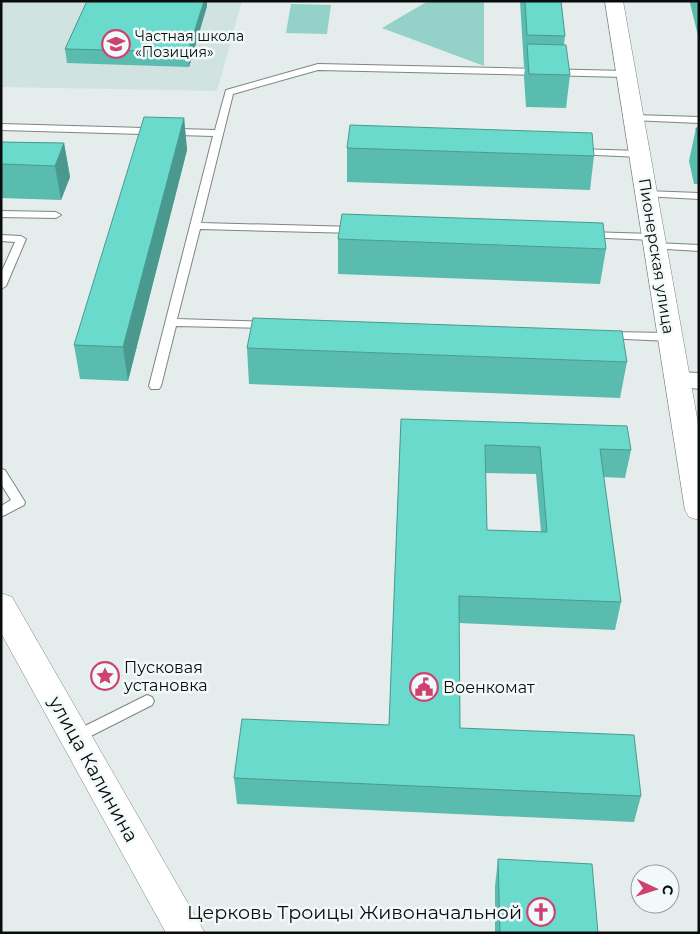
<svg xmlns="http://www.w3.org/2000/svg" width="700" height="934" viewBox="0 0 700 934" font-family="Montserrat,sans-serif">
  <style>
    .built { fill: #d1e3e0 }
    .green { fill: #94d1c8 }
    .lines { fill: none; stroke-linecap: round; stroke-linejoin: round }
    .service-casing { stroke: #7e8584; stroke-width: 2 }
    .minor-casing { stroke: #7e8584; stroke-width: 2 }
    .tertiary-casing { stroke: #7e8584; stroke-width: 1 }
    .service { fill: #fff; fill-rule: evenodd }
    .minor { fill: #fff; fill-rule: evenodd }
    .tertiary { fill: #fff; fill-rule: evenodd }
    .wall { fill: #5abbaf; fill-rule: evenodd }
    .shaded-wall { fill: #4a998f }
    .building { fill: #69dacc; stroke: #4a998f; fill-rule: evenodd }
    .labels { text-anchor: middle; stroke-width: 5; stroke-linejoin: round; paint-order: stroke }
    .far-poi-label { font-size: 14px; fill: #0a0d0d; stroke: #f2faf9; text-anchor: start }
    .street-label { font-size: 16px; fill: #0a0d0d; stroke: #f2faf9 }
    .poi-label { font-size: 16px; fill: #0a0d0d; stroke: #f2faf9; text-anchor: start }
    .near-street-label { font-size: 19px; fill: #0a0d0d; stroke: #f2faf9 }
    .near-poi-label { font-size: 19px; fill: #0a0d0d; stroke: #f2faf9; text-anchor: end }
  </style>
  <rect width="100%" height="100%" fill="#e4edeb"/>
  <path class="built" d="M 1,1 L 242,1 L 217,91 L 1,87 Z"/>
  <g class="green">
    <path d="M 428,1 L 484,1 L 484,66 L 382,28 Z"/>
    <path d="M 291,4 L 331,5 L 327,34 L 286,33 Z"/>
  </g>
  <g class="lines">
    <defs>
      <g id="service">
        <path d="M 318,64 L 626,71 L 630,74 L 626,77 L 318,70 L 233,94 L 201,223 L 356,227 L 361,230 L 356,233 L 200,229 L 177,319 L 268,322 L 274,325 L 268,328 L 176,326 L 161,386 L 159,389 L 151,389 L 149,386 L 213,136 L 1,130 L 1,124 L 215,130 L 226,90 Z"/>
        <path d="M 634,115 L 699,117 L 699,123 L 631,120 L 631,116 Z"/>
        <path d="M 577,149 L 640,151 L 645,154 L 640,157 L 574,154 L 574,150 Z"/>
        <path d="M 646,191 L 699,193 L 699,199 L 643,196 L 643,192 Z"/>
        <path d="M 1,211 L 56,212 L 61,215 L 56,218 L 1,217 Z"/>
        <path d="M 588,232 L 653,234 L 658,237 L 653,240 L 584,237 L 583,235 L 584,233 Z"/>
        <path d="M 1,235 L 21,236 L 26,239 L 6,286 L 1,289 L 1,273 L 15,242 L 1,241 Z"/>
        <path d="M 655,243 L 699,245 L 699,251 L 651,248 L 650,246 Z"/>
        <path d="M 608,332 L 670,333 L 676,337 L 670,341 L 604,338 L 602,336 L 604,334 Z"/>
        <path d="M 1,469 L 5,470 L 25,502 L 24,505 L 1,517 L 1,506 L 11,500 L 1,484 Z"/>
        <path d="M 147,695 L 152,697 L 154,701 L 152,705 L 81,741 L 76,743 L 71,741 L 68,737 L 71,733 Z"/>
      </g>
      <path id="minor" d="M 677,372 L 699,373 L 699,389 L 669,385 L 665,380 L 669,375 Z"/>
      <g id="tertiary">
        <path d="M 605,1 L 623,1 L 699,429 L 699,520 L 689,517 L 685,510 Z"/>
        <path d="M 1,593 L 12,597 L 205,933 L 166,933 L 1,633 Z"/>
      </g>
    </defs>
    <use href="#service" class="service-casing"/>
    <use href="#minor" class="minor-casing"/>
    <use href="#tertiary" class="tertiary-casing"/>
    <use href="#service" class="service"/>
    <use href="#minor" class="minor"/>
    <use href="#tertiary" class="tertiary"/>
  </g>
  <g class="wall">
    <path d="M 87,1 L 207,1 L 207,6 L 189,67 L 67,63 L 65,49 Z"/>
    <path d="M 520,1 L 561,1 L 565,36 L 564,45 L 570,75 L 566,108 L 526,107 L 524,77 L 525,67 L 524,67 Z"/>
    <path d="M 690,1 L 699,1 L 699,40 L 690,3 Z"/>
    <path d="M 184,118 L 187,150 L 128,381 L 80,379 L 74,345 Z"/>
    <path d="M 696,128 L 699,128 L 699,184 L 694,184 L 689,161 Z"/>
    <path d="M 1,142 L 64,143 L 70,177 L 61,200 L 1,198 Z"/>
    <path d="M 347,148 L 594,156 L 590,190 L 347,182 Z"/>
    <path d="M 338,239 L 606,249 L 600,284 L 338,274 Z"/>
    <path d="M 247,348 L 627,362 L 620,398 L 249,384 Z"/>
    <path d="M 401,419 L 631,450 L 625,478 L 603,477 L 621,602 L 615,630 L 459,623 L 460,728 L 641,796 L 634,822 L 237,804 L 234,778 L 389,725 ZM 485,473 L 536,474 L 541,532 L 487,530 Z"/>
    <path d="M 498,859 L 598,933 L 495,933 L 495,886 Z"/>
  </g>
  <g class="shaded-wall">
    <path d="M 204,1 L 207,1 L 207,6 L 189,67 L 188,52 Z"/>
    <path d="M 184,118 L 187,150 L 128,381 L 123,347 Z"/>
    <path d="M 64,143 L 70,177 L 61,200 L 55,166 Z"/>
  </g>
  <g class="building">
    <path d="M 87,1 L 204,1 L 188,52 L 65,49 Z"/>
    <path d="M 525,1 L 561,1 L 565,36 L 527,35 Z"/>
    <path d="M 527,44 L 566,45 L 570,75 L 529,74 Z"/>
    <path d="M 144,117 L 184,118 L 123,347 L 74,345 Z"/>
    <path d="M 350,125 L 592,133 L 594,156 L 347,148 Z"/>
    <path d="M 696,128 L 699,128 L 699,142 Z"/>
    <path d="M 1,142 L 64,143 L 55,166 L 1,164 Z"/>
    <path d="M 342,214 L 603,223 L 606,249 L 338,239 Z"/>
    <path d="M 253,318 L 622,331 L 627,362 L 247,348 Z"/>
    <path d="M 401,419 L 627,426 L 631,450 L 600,449 L 621,602 L 459,596 L 460,728 L 634,735 L 641,796 L 234,778 L 242,719 L 389,725 ZM 485,445 L 540,447 L 547,532 L 487,530 Z"/>
    <path d="M 498,859 L 592,864 L 598,933 L 500,933 Z"/>
  </g>
  <defs>
    <symbol id="school-ring" viewBox="-11 -11 22 22"><circle r="9.5" fill="#f2faf9" stroke="#cf4170" stroke-width="1.5"/><path d="M0-5L7-2L0 1L-7-2ZM-4 1L0 2.5L4 1V4Q0 6-4 4Z" fill="#cf4170"/></symbol>
    <symbol id="sight-ring" viewBox="-11 -11 22 22"><circle r="9.5" fill="#f2faf9" stroke="#cf4170" stroke-width="1.5"/><path d="M0-6L1.8-2.2L6-1.7L2.9 1.2L3.7 5.4L0 3.3L-3.7 5.4L-2.9 1.2L-6-1.7L-1.8-2.2Z" fill="#cf4170"/></symbol>
    <symbol id="civic-ring" viewBox="-11 -11 22 22"><circle r="9.5" fill="#f2faf9" stroke="#cf4170" stroke-width="1.5"/><path d="M-.6-6.5H3V-4.5H.6V-3L4-1V1h2V6H-6V1h2V-1L-.6-3ZM-1.2 2.5V6h2.4V2.5Z" fill="#cf4170"/></symbol>
    <symbol id="church-ring" viewBox="-11 -11 22 22"><circle r="9.5" fill="#f2faf9" stroke="#cf4170" stroke-width="1.5"/><path d="M-1.2-6h2.4v3.5h3.3v2.4h-3.3V6h-2.4V-.1h-3.3v-2.4h3.3Z" fill="#cf4170"/></symbol>
  </defs>
  <g fill-rule="evenodd">
    <use href="#school-ring" x="100" y="28" width="32" height="32"/>
    <use href="#sight-ring" x="89" y="660" width="32" height="32"/>
    <use href="#civic-ring" x="408" y="671" width="32" height="32"/>
    <use href="#church-ring" x="525" y="896" width="32" height="32"/>
  </g>
  <g class="labels">
    <g class="far-poi-label">
      <text x="135" y="41">Частная школа<tspan x="135" dy="16">«Позиция»</tspan></text>
    </g>
    <g class="street-label">
      <text transform="translate(657 256) rotate(81)" y="6">Пионерская улица</text>
    </g>
    <g class="poi-label">
      <text x="124" y="673">Пусковая<tspan x="124" dy="18">установка</tspan></text>
      <text x="443" y="693">Военкомат</text>
    </g>
    <g class="near-street-label">
      <text transform="translate(94 769) rotate(61)" y="7">улица Калинина</text>
    </g>
    <g class="near-poi-label">
      <text x="522" y="919">Церковь Троицы Живоначальной</text>
    </g>
  </g>
  <rect width="700" height="934" fill="none" stroke="#0a0d0d" stroke-width="5"/>
  <g transform="translate(655 889) rotate(94)"><circle r="24" fill="#f2faf9" stroke="#959b9b"/>
  <path d="M0-4L9 19L0 12L-9 19Z" fill="#cf4170"/>
  <text y="-8" font-size="14" font-weight="bold" text-anchor="middle" fill="#0a0d0d">С</text>
  </g>
</svg>
